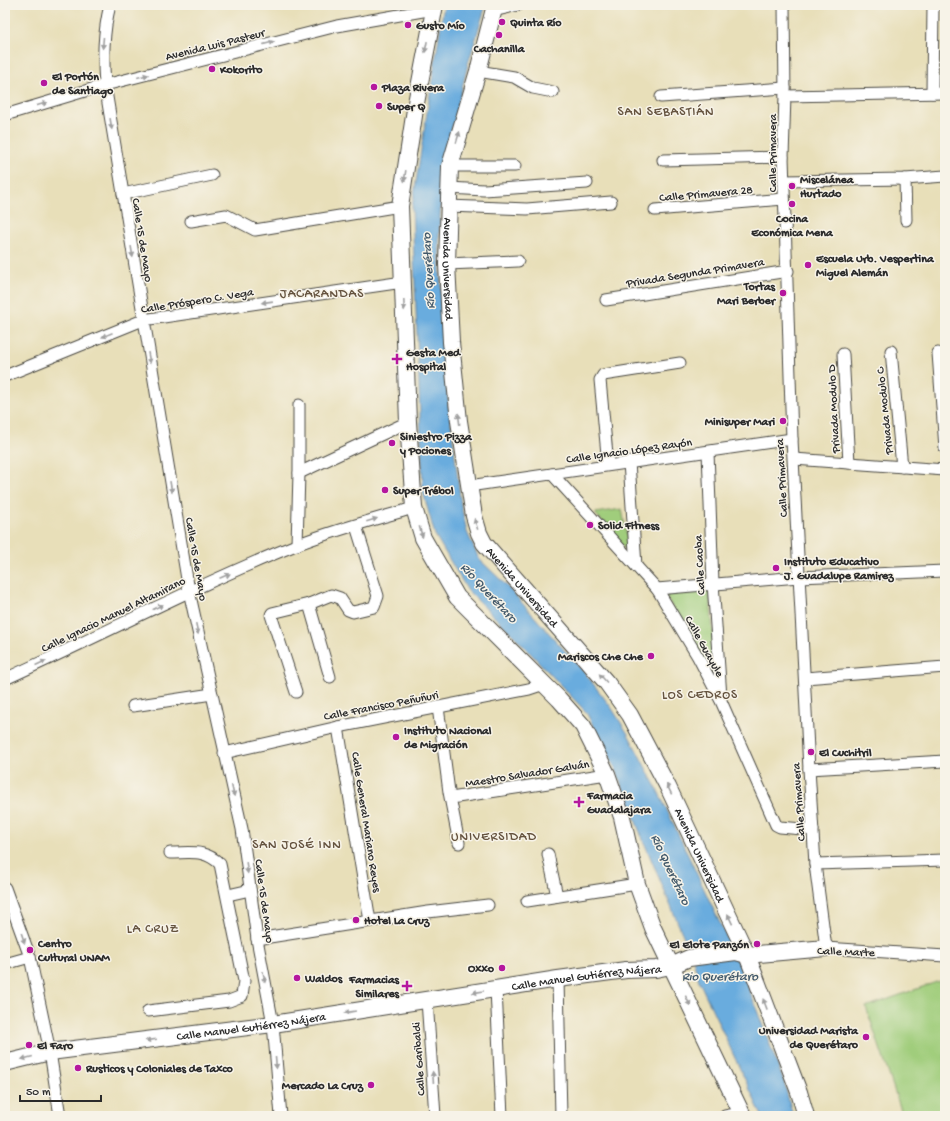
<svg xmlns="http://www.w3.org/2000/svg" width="950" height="1121" viewBox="0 0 950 1121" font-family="'Gochi Hand',sans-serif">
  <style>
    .green { fill: #a0cd7b; stroke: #667c53 }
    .water { fill: #69acde; stroke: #4a6c84 }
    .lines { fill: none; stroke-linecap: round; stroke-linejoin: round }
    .street-casing { stroke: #474640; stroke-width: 13 }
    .secondary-casing { stroke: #474640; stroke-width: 18 }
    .street { stroke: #fff; stroke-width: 11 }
    .secondary { stroke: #fff; stroke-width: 16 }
    .oneway { fill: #a0a0a0 }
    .poi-dot { fill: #b5179e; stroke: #f7f3e8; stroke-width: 1.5 }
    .labels { text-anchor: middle; stroke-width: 3; stroke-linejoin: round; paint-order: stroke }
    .poi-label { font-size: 12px; font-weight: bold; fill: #2b2b2b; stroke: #f7f3e8; text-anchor: start }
    .street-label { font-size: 12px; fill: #2b2b2b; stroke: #f7f3e8 }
    .neighbourhood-label { font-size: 13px; letter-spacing: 1px; fill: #65533f; stroke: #f7f3e8 }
    .water-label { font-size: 13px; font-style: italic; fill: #41586a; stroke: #f7f3e8 }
  </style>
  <rect width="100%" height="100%" fill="#f7f3e8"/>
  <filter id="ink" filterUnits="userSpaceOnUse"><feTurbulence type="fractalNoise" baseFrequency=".025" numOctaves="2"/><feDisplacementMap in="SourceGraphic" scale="8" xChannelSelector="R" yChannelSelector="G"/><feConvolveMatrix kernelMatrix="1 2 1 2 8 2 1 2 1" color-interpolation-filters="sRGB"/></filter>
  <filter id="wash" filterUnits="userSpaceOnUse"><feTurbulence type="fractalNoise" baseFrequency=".012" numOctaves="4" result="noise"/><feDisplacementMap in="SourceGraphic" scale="16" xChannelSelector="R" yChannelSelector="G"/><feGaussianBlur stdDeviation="0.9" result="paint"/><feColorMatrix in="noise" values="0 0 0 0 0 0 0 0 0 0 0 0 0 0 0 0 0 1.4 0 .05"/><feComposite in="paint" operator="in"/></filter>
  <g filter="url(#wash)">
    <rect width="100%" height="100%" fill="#e8dfb9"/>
    <g class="green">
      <path d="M 622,509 L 630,555 L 595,513 Z"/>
      <path d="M 709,588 L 719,694 L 664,592 Z"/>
      <path d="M 945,979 L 945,1116 L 903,1116 L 866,1007 Z"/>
    </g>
    <path class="water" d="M 444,5 L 486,5 L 468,64 L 443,165 L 439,236 L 444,367 L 461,505 L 467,532 L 479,559 L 505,584 L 584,672 L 611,707 L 628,734 L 659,793 L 741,968 L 784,1082 L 793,1116 L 762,1116 L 699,981 L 693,959 L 641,835 L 615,768 L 586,712 L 515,637 L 468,591 L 435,535 L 423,492 L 412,207 Z"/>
  </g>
  <g filter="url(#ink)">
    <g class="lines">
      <defs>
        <g id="street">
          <path d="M 110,5 C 103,33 103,57 105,85 L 189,591 L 242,829 L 257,939 L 273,1024 L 281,1116"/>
          <path d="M 784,5 L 785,96 L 783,157 L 792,439 L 809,769 L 815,864 L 826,948 L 945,956"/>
          <path d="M 493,11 L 518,5"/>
          <path d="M 478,71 L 514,77 L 533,88 L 553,92"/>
          <path d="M 932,93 L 933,5"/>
          <path d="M 785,96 L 945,93"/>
          <path d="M 661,97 L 785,88"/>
          <path d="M 5,115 L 105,85 L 337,26 L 434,9"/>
          <path d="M 663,160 L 783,157"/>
          <path d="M 450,166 L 515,166"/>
          <path d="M 905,179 L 906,220"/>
          <path d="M 784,181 L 905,179 L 945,176"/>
          <path d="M 449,188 L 484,190 L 587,183"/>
          <path d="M 123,194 L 212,175"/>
          <path d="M 448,206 L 527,209 L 611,202"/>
          <path d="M 655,210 L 784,199"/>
          <path d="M 191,221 L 226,215 L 255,230 L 400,206"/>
          <path d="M 447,264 L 518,261"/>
          <path d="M 606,300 L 788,271"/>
          <path d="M 891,351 L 902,467"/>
          <path d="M 938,353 L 945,448"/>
          <path d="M 843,354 L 849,463"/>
          <path d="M 5,376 L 143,320 L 403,282"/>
          <path d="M 708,452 L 713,583 L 721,697"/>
          <path d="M 794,459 L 945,470"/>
          <path d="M 629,462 L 636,566"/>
          <path d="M 608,465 L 600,380 L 603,375 L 680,363"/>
          <path d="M 299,473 L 408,422"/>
          <path d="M 552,474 L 657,589 L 698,657 L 721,701 L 776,825 L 780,827 L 813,830"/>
          <path d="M 469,486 L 792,439"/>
          <path d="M 297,545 L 299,473 L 299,405"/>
          <path d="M 657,589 L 799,577 L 945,571"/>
          <path d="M 309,604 L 330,677"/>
          <path d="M 805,678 L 945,667"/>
          <path d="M 5,679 C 102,635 196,585 296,545 C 334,530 375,519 414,508"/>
          <path d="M 296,692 L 271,615 L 272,613 L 309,604 L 331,595 L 340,598 L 348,610 L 353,612 L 374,607 L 378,596 L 356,526"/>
          <path d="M 133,706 L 212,694"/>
          <path d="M 438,707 L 449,792 L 459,843"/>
          <path d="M 338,727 L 370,921"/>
          <path d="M 224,753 L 338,727 L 529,689 L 544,684"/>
          <path d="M 809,769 L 945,761"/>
          <path d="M 451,798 L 607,774"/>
          <path d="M 548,854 L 557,896"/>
          <path d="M 815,864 L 945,860"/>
          <path d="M 5,888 L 30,957 L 50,1052 L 60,1116"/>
          <path d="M 228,895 L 250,890"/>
          <path d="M 527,901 L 637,884"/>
          <path d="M 257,939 L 428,912 L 488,905"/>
          <path d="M 5,964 L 30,957"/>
          <path d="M 558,979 L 561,1116"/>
          <path d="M 496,989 L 502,1116"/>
          <path d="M 427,1000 L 435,1116"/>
          <path d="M 148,1011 L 229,1001 L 242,996 L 244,981 L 220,864 C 205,849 191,853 170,853"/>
          <path d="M 725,1116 L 741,1113"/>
        </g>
        <g id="secondary">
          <path d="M 435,5 L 416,103 L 400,206 L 408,422 L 414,508 L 423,538 L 457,597 L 559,699 L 583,726 L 607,774 L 622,817 L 637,884 L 653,928 L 743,1116"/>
          <path id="s1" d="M 495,5 L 478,71 L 450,166 L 447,264 L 451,342 L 459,421 L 474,516 L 479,533 L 484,543 L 607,683 L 630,715 L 668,787 L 747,955 L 799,1092 L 806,1116"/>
          <path id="s2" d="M 5,1063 L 50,1052 L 273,1024 L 558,979 L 626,970 L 656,969 L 671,966 L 689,958 L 736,952 L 747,955 L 826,948"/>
        </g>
      </defs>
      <use href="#street" class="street-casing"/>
      <use href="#secondary" class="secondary-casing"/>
      <use href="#street" class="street"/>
      <use href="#secondary" class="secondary"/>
    </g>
    <defs><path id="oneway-solid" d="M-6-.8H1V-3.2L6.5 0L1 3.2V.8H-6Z"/></defs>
    <g class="oneway">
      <use href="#oneway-solid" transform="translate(103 43) rotate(95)"/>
      <use href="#oneway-solid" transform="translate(269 43) rotate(-14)"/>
      <use href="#oneway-solid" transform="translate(426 47) rotate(101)"/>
      <use href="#oneway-solid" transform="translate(143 76) rotate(-14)"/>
      <use href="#oneway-solid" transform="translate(42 104) rotate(-16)"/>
      <use href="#oneway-solid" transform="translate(111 124) rotate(81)"/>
      <use href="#oneway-solid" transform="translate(458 137) rotate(-73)"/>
      <use href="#oneway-solid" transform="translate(405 176) rotate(98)"/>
      <use href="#oneway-solid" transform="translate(132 252) rotate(81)"/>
      <use href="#oneway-solid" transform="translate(267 302) rotate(172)"/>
      <use href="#oneway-solid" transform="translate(404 305) rotate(88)"/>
      <use href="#oneway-solid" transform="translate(107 335) rotate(158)"/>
      <use href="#oneway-solid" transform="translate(149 358) rotate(80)"/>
      <use href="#oneway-solid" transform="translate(459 419) rotate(-97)"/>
      <use href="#oneway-solid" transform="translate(171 487) rotate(80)"/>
      <use href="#oneway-solid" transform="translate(372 520) rotate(-17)"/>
      <use href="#oneway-solid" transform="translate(476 524) rotate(-107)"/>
      <use href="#oneway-solid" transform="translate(421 532) rotate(73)"/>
      <use href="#oneway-solid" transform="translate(225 576) rotate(-23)"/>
      <use href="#oneway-solid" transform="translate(158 607) rotate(-26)"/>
      <use href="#oneway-solid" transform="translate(197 629) rotate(78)"/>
      <use href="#oneway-solid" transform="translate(41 663) rotate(-24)"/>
      <use href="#oneway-solid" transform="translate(603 678) rotate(-132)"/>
      <use href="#oneway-solid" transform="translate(669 789) rotate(-116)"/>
      <use href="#oneway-solid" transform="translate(233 791) rotate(77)"/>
      <use href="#oneway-solid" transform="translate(247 868) rotate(82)"/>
      <use href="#oneway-solid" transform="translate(730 919) rotate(-115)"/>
      <use href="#oneway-solid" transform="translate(23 938) rotate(71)"/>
      <use href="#oneway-solid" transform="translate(264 977) rotate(80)"/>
      <use href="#oneway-solid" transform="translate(478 992) rotate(171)"/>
      <use href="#oneway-solid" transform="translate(688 1001) rotate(64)"/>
      <use href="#oneway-solid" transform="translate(765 1004) rotate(-111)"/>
      <use href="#oneway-solid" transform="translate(350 1012) rotate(171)"/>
      <use href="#oneway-solid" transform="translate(151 1040) rotate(173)"/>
      <use href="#oneway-solid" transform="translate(27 1058) rotate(166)"/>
      <use href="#oneway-solid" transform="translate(276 1063) rotate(85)"/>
      <use href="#oneway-solid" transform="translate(433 1077) rotate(-94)"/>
    </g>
  </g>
  <g class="poi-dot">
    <circle cx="502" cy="22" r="4"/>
    <circle cx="408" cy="25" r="4"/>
    <circle cx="499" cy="35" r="4"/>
    <circle cx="212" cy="69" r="4"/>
    <circle cx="44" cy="83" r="4"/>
    <circle cx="374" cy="87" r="4"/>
    <circle cx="379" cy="106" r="4"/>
    <circle cx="792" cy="186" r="4"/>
    <circle cx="792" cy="204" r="4"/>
    <circle cx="808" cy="265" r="4"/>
    <circle cx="783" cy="293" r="4"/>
    <path d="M395 353h4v4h4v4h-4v4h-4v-4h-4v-4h4z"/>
    <circle cx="783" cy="421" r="4"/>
    <circle cx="392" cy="443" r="4"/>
    <circle cx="385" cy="490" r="4"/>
    <circle cx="590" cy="525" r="4"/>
    <circle cx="776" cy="568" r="4"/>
    <circle cx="651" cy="656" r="4"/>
    <circle cx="396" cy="737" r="4"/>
    <circle cx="811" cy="752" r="4"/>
    <path d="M577 796h4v4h4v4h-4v4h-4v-4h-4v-4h4z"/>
    <circle cx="356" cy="920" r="4"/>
    <circle cx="757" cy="944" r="4"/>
    <circle cx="30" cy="950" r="4"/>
    <circle cx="502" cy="968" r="4"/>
    <circle cx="297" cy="978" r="4"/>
    <path d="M405 980h4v4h4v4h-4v4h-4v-4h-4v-4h4z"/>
    <circle cx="866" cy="1037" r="4"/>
    <circle cx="29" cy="1045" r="4"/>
    <circle cx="78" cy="1068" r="4"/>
    <circle cx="371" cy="1085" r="4"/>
  </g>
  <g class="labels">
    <g class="poi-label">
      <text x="510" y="26">Quinta Río</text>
      <text x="416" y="29">Gusto Mío</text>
      <text x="499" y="52" text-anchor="middle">Cachanilla</text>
      <text x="220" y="73">Kokorito</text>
      <text x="52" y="80">El Portón<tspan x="52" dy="14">de Santiago</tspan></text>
      <text x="382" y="91">Plaza Rivera</text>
      <text x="387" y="110">Super Q</text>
      <text x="800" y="183">Miscelánea<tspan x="800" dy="14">Hurtado</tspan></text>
      <text x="792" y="222" text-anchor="middle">Cocina<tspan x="792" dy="14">Económica Mena</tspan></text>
      <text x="816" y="262">Escuela Urb. Vespertina<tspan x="816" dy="14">Miguel Alemán</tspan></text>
      <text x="775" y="290" text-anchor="end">Tortas<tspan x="775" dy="14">Mari Berber</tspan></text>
      <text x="406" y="356">Gesta Med<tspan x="406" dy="14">Hospital</tspan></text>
      <text x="775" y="425" text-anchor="end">Minisuper Mari</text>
      <text x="400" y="440">Siniestro Pizza<tspan x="400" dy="14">y Pociones</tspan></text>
      <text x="393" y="494">Super Trébol</text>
      <text x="598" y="529">Solid Fitness</text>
      <text x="784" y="565">Instituto Educativo<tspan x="784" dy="14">J. Guadalupe Ramirez</tspan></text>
      <text x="643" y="660" text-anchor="end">Mariscos Che Che</text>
      <text x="404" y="734">Instituto Nacional<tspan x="404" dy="14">de Migración</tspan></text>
      <text x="819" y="756">El Cuchitril</text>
      <text x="587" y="799">Farmacia<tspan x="587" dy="14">Guadalajara</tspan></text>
      <text x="364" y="924">Hotel La Cruz</text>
      <text x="38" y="947">Centro<tspan x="38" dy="14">Cultural UNAM</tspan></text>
      <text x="749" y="948" text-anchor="end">El Elote Panzón</text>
      <text x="494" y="972" text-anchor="end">Oxxo</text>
      <text x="305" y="982">Waldos</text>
      <text x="399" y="983" text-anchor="end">Farmacias<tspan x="399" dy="14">Similares</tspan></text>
      <text x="858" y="1034" text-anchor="end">Universidad Marista<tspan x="858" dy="14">de Querétaro</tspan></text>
      <text x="37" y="1049">El Faro</text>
      <text x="86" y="1072">Rusticos y Coloniales de Taxco</text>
      <text x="363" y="1089" text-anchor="end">Mercado La Cruz</text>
    </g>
    <g class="street-label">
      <text transform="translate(215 44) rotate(-14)" y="4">Avenida Luis Pasteur</text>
      <text transform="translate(772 153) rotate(-90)" y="4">Calle Primavera</text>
      <text transform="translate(706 193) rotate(-5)" y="4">Calle Primavera 28</text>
      <text transform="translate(143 240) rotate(81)" y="4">Calle 15 de Mayo</text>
      <text dy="4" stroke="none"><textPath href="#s1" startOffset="270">Avenida Universidad</textPath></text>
      <text transform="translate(695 272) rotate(-9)" y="4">Privada Segunda Primavera</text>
      <text transform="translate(197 300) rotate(-9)" y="4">Calle Próspero C. Vega</text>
      <text transform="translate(833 409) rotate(-93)" y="4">Privada Modulo D</text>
      <text transform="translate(884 411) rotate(-96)" y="4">Privada Modulo C</text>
      <text transform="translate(629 450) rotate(-8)" y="4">Calle Ignacio López Rayón</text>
      <text transform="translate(781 478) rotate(-93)" y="4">Calle Primavera</text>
      <text transform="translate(197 559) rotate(80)" y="4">Calle 15 de Mayo</text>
      <text transform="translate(699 565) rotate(-93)" y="4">Calle Caoba</text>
      <text dy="4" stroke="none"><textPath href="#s1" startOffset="606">Avenida Universidad</textPath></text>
      <text transform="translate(113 614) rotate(-26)" y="4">Calle Ignacio Manuel Altamirano</text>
      <text transform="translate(705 646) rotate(61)" y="4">Calle Guayule</text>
      <text transform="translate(381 705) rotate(-11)" y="4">Calle Francisco Peñuñuri</text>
      <text transform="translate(527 773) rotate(-9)" y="4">Maestro Salvador Galván</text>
      <text transform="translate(798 802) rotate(-94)" y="4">Calle Primavera</text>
      <text transform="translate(367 822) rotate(81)" y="4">Calle General Mariano Reyes</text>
      <text dy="4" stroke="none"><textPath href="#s1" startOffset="930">Avenida Universidad</textPath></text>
      <text transform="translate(265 901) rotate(82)" y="4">Calle 15 de Mayo</text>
      <text transform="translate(846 951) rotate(2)" y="4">Calle Marte</text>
      <text dy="4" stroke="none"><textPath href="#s2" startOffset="588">Calle Manuel Gutiérrez Nájera</textPath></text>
      <text dy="4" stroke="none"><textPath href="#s2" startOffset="249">Calle Manuel Gutiérrez Nájera</textPath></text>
      <text transform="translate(418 1059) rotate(-94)" y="4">Calle Garibaldi</text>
    </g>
    <g class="neighbourhood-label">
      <text x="666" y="115">SAN SEBASTIÁN</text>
      <text x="322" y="297">JACARANDAS</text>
      <text x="700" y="698">LOS CEDROS</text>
      <text x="494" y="840">UNIVERSIDAD</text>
      <text x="297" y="848">SAN JOSÉ INN</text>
      <text x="153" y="932">LA CRUZ</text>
    </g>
    <g class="water-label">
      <text transform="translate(427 271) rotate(-93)" y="5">Río Querétaro</text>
      <text transform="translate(490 592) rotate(47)" y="5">Río Querétaro</text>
      <text transform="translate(672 869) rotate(65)" y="5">Río Querétaro</text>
      <text x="720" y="980">Rio Querétaro</text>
    </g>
  </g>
  <rect width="950" height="1121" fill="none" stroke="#f7f3e8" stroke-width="20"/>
  <path d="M20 1095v6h81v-6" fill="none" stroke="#2b2b2b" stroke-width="2"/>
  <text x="26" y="1095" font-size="12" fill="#2b2b2b" stroke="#f7f3e8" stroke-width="3" paint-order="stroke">50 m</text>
</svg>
